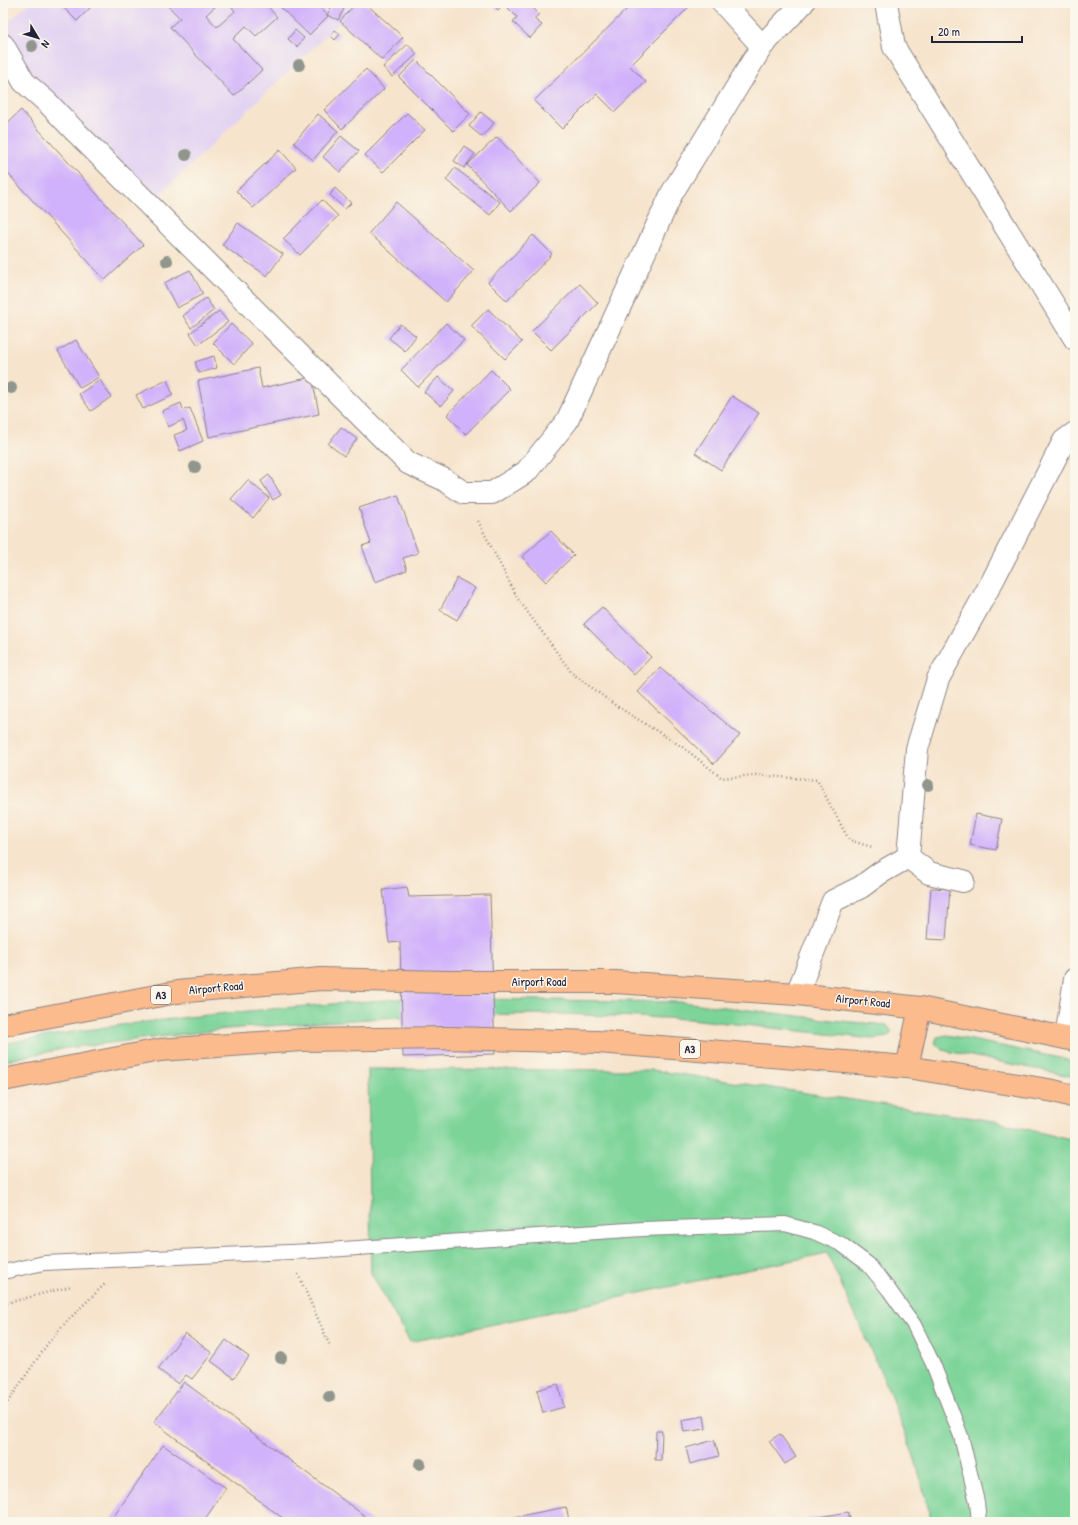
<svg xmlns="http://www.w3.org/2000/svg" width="1078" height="1525" viewBox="0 0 1078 1525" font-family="'Patrick Hand',sans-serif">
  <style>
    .built { fill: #e3d3f2 }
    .green { fill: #7dd499; stroke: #507b6a }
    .building { fill: #d0b1fb }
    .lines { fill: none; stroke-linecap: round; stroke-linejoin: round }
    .service-casing { stroke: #8c8384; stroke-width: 16 }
    .minor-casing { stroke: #8c8384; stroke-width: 24 }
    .tertiary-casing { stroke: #8c8384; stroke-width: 24 }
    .trunk-casing { stroke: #8c8384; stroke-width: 24 }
    .path { stroke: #8c8384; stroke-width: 2.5; stroke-dasharray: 1 3; stroke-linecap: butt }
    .service { stroke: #fff; stroke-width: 14 }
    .minor { stroke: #fff; stroke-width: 22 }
    .tertiary { stroke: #fff; stroke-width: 22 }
    .trunk { stroke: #fbbb8c; stroke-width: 22 }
    .tree { fill: #90968c }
    .labels { text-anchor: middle; stroke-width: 3; stroke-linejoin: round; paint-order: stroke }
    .shield { fill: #fbf7ec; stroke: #636270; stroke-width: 1 }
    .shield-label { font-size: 11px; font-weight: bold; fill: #22223b }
    .street-label { font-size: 12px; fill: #22223b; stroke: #fbf7ec }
  </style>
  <rect width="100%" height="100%" fill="#fbf7ec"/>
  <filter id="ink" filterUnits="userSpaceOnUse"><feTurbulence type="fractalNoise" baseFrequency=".025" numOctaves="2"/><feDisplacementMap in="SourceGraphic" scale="8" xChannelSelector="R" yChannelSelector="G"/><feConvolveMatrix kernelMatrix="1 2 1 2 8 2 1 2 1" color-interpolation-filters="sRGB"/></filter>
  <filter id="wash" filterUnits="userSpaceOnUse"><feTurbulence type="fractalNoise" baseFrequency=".012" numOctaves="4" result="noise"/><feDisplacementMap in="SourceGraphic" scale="16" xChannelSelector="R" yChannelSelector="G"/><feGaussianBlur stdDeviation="0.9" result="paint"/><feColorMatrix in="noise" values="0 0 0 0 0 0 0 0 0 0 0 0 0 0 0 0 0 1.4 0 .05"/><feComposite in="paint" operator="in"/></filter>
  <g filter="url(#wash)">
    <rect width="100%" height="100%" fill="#f6e4cc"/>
    <path class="built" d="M 29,3 L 360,3 L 156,198 L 3,45 L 3,27 Z"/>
    <g class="green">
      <path d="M 413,998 L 682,1002 L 840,1021 L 887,1025 L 892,1032 L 888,1037 L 873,1039 L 690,1019 L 560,1014 L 425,1015 L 226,1029 L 67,1048 L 3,1061 L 3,1044 C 139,1018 276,1008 413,998 Z"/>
      <path d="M 947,1035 L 1075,1061 L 1075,1077 L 942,1050 L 935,1043 L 937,1037 Z"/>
      <path d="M 368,1069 L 652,1070 L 994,1121 L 1075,1141 L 1075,1522 L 932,1522 L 915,1459 L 884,1379 L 827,1253 L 410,1342 L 371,1273 Z"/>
    </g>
    <g id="blocks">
      <g class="building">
        <path d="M 65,3 L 95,3 L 77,21 L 62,6 Z"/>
        <path d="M 165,3 L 219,3 L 206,15 L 217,27 L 235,11 L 228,3 L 265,3 L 277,17 L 256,36 L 246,26 L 233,39 L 262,70 L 234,96 L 170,27 L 180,18 Z"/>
        <path d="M 286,3 L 316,3 L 328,16 L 309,35 L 281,8 Z"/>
        <path d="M 356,3 L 365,3 L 403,37 L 382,60 L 340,21 Z"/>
        <path d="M 491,3 L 528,3 L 539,14 L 534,19 L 542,25 L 530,38 L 513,22 L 517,17 L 504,4 L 498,10 Z"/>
        <path d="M 633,3 L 693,3 L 630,66 L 646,82 L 615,112 L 597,94 L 562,129 L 534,101 Z"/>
        <path d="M 333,4 L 344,9 L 338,20 L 327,15 Z"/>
        <path d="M 295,30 L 304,38 L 297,47 L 288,39 Z"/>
        <path d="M 335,30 L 340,34 L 335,40 L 331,36 Z"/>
        <path d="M 408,44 L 417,54 L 392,77 L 383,67 Z"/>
        <path d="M 416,60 L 470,114 L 453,131 L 399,77 Z"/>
        <path d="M 366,69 L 384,89 L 342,129 L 324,110 Z"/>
        <path d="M 21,110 L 143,245 L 105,280 L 3,168 L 3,127 Z"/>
        <path d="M 481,112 L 494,123 L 482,137 L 469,126 Z"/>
        <path d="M 407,113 L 425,130 L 383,172 L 365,155 Z"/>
        <path d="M 318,114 L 338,131 L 313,160 L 294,143 Z"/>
        <path d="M 341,136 L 359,151 L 340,172 L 323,157 Z"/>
        <path d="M 497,137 L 540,183 L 511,211 L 467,165 Z"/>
        <path d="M 464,146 L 475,154 L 464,168 L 454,161 Z"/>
        <path d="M 280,150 L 296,168 L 253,208 L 236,191 Z"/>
        <path d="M 455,168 L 500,202 L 490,215 L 446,180 Z"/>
        <path d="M 335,188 L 351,203 L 345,209 L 330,195 Z"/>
        <path d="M 322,200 L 338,216 L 300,255 L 283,239 Z"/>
        <path d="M 396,202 L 474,271 L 446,302 L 369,233 Z"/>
        <path d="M 238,223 L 283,254 L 267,276 L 222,245 Z"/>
        <path d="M 533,235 L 552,254 L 507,301 L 488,282 Z"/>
        <path d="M 190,270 L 203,294 L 177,308 L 164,283 Z"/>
        <path d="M 580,284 L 598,303 L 551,350 L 532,331 Z"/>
        <path d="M 206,298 L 214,310 L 191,328 L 183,316 Z"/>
        <path d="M 488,309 L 522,342 L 505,359 L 471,326 Z"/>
        <path d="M 219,311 L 228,322 L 198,345 L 190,333 Z"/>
        <path d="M 446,323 L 464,340 L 418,387 L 401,370 Z"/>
        <path d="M 231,324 L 252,344 L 234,364 L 213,343 Z"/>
        <path d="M 400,324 L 416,336 L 405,351 L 389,338 Z"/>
        <path d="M 76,340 L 99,377 L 80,388 L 58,351 Z"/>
        <path d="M 214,356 L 217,368 L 199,373 L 195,362 Z"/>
        <path d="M 258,368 L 262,388 L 312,377 L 319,414 L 209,437 L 198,381 Z"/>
        <path d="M 491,370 L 510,389 L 466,434 L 447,415 Z"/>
        <path d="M 438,377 L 454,391 L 441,406 L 424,392 Z"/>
        <path d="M 100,380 L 111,397 L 91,411 L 79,394 Z"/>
        <path d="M 167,380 L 173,395 L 143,409 L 136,395 Z"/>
        <path d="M 732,396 L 759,413 L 721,470 L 695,453 Z"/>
        <path d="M 181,403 L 183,410 L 190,408 L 203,441 L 180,451 L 174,435 L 187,430 L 183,420 L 168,427 L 162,411 Z"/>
        <path d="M 341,427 L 357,439 L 344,456 L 328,444 Z"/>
        <path d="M 269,475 L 281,495 L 273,500 L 261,481 Z"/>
        <path d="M 248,480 L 269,498 L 253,518 L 231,499 Z"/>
        <path d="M 398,495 L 418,553 L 403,558 L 407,570 L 375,582 L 362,546 L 371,543 L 359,508 Z"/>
        <path d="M 551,531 L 574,555 L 546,582 L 522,557 Z"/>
        <path d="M 457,578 L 475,588 L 457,620 L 440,610 Z"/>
        <path d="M 602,607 L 651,657 L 634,675 L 584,624 Z"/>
        <path d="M 660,668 L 740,735 L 714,764 L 638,692 Z"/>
        <path d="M 976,814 L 1002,819 L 996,850 L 970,845 Z"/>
        <path d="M 407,887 L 409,897 L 490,895 L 495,1054 L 403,1057 L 400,942 L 389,943 L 383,890 Z"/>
        <path d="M 931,888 L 950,889 L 946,940 L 927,939 Z"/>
        <path d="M 185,1333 L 212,1353 L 192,1379 L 186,1375 L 178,1384 L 158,1369 Z"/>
        <path d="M 226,1340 L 249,1357 L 234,1378 L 211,1361 Z"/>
        <path d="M 184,1382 L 373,1522 L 288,1522 L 154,1422 Z"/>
        <path d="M 558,1384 L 564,1407 L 543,1413 L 537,1390 Z"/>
        <path d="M 704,1416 L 706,1429 L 684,1432 L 682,1420 Z"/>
        <path d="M 656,1431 L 662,1431 L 661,1460 L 655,1460 Z"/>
        <path d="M 780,1434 L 796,1457 L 785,1464 L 769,1441 Z"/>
        <path d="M 714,1440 L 719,1456 L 690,1464 L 686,1448 Z"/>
        <path d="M 163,1445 L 226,1488 L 203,1522 L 110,1522 Z"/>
        <path d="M 566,1507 L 569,1520 L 560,1522 L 515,1522 L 514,1517 Z"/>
        <path d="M 848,1512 L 851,1522 L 797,1522 L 797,1521 Z"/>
      </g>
    </g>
  </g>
  <g filter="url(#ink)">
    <use href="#blocks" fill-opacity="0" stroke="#8c8384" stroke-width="1"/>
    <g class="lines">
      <defs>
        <path id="service" d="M 3,1272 L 44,1263 L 313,1251 L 643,1229 L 785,1224 L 814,1232 L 841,1244 L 868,1264 L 889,1290 L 914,1325 L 933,1364 L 961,1436 L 977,1502 L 979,1522"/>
        <g id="minor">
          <path d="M 723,3 L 762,46"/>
          <path d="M 3,45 L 24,82 L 48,103 L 69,125 L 408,463 L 443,479 L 464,493 L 492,493 L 526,472 L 567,421 L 672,193 L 762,46 L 803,3"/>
          <path d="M 908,857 L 917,749 L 938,679 L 993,580 L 1064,441 L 1075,433"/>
          <path d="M 797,994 L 833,901 L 861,887 L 880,873 L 908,857 L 929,873 L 963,881"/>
        </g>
        <g id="tertiary">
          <path d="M 886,3 L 894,47 L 1075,339"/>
          <path d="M 1066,1038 L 1075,979"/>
        </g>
        <g id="trunk">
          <path d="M 3,1025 L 177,992 L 321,979 L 446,982 L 615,982 L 797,994 L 920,1008 L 1075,1040"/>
          <path d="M 907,1067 L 920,1008"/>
          <path d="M 3,1080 L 160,1050 L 302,1040 L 448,1038 L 598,1042 L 907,1067 L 1054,1091 L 1075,1097"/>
        </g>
      </defs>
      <use href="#service" class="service-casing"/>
      <use href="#minor" class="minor-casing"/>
      <use href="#tertiary" class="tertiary-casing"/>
      <use href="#trunk" class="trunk-casing"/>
      <g class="path">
        <path d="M 478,521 L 518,599 L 572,673 L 615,705 L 684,748 L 722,778 L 756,775 L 817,780 L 849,840 L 872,847"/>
        <path d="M 298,1274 L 330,1346"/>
        <path d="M 3,1304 L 72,1286"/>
        <path d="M 3,1409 L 48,1343 L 68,1320 L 106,1283"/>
      </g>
      <use href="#service" class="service"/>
      <use href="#minor" class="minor"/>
      <use href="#tertiary" class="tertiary"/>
      <use href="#trunk" class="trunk"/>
    </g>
    <g class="tree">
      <circle cx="32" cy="46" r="6"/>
      <circle cx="299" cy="65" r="6"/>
      <circle cx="186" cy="155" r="6"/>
      <circle cx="167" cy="261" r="6"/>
      <circle cx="11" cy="388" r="6"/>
      <circle cx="195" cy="467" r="6"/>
      <circle cx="928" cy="785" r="6"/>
      <circle cx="281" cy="1358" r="6"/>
      <circle cx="329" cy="1397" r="6"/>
      <circle cx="420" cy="1464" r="6"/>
    </g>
  </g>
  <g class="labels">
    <g class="shield">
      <rect x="151" y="986" width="20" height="18" rx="3"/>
      <rect x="680" y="1040" width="20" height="18" rx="3"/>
    </g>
    <g class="shield-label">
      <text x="161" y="999">A3</text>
      <text x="690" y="1053">A3</text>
    </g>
    <g class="street-label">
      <text x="539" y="986">Airport Road</text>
      <text transform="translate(216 988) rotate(-5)" y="4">Airport Road</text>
      <text transform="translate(863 1001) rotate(6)" y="4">Airport Road</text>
    </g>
  </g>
  <rect width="1078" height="1525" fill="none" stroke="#fbf7ec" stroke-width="16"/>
  <g transform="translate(38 38) rotate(128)" stroke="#fbf7ec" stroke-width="3" paint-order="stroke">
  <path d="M0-3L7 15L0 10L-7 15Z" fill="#22223b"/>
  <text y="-6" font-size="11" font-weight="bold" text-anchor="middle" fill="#22223b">N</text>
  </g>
  <path d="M932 36v6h90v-6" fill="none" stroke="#22223b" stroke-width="2"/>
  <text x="938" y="36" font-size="12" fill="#22223b" stroke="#fbf7ec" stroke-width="3" paint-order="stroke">20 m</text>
</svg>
